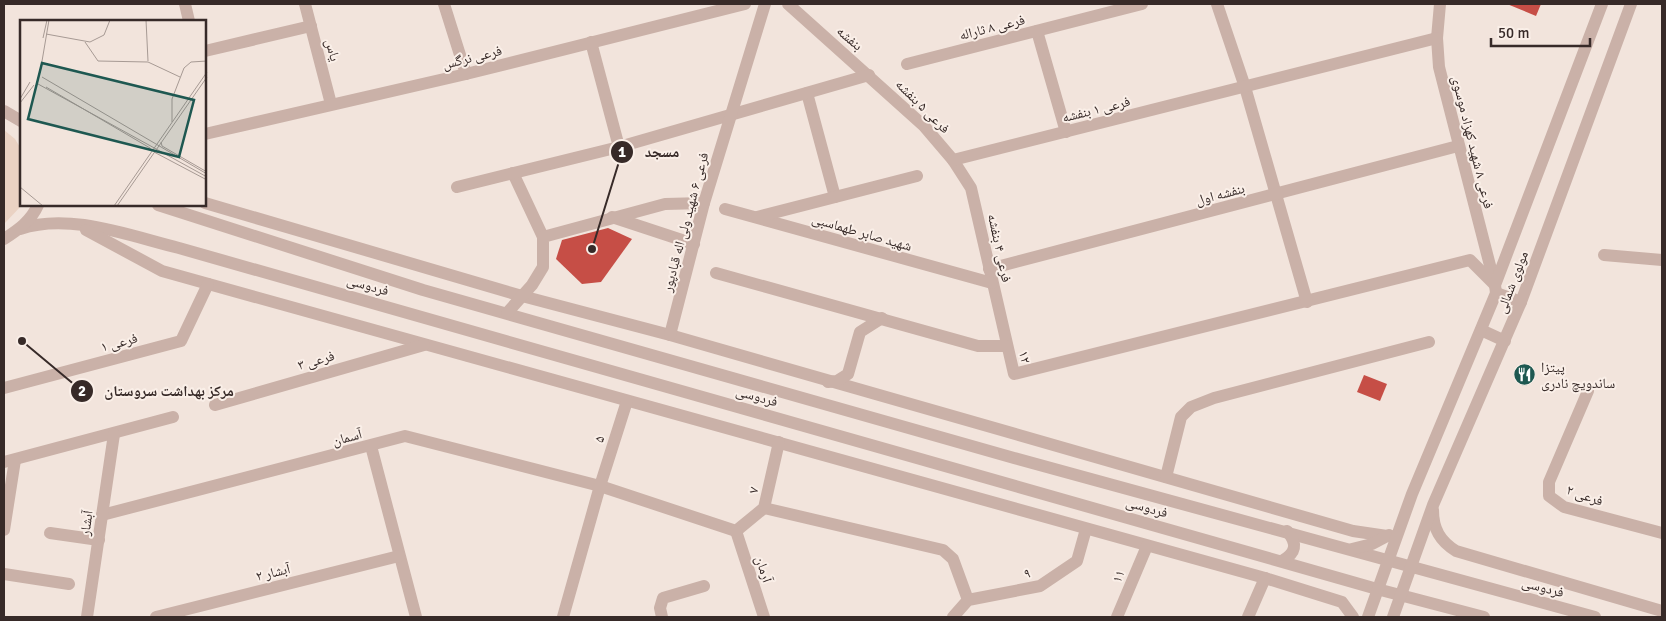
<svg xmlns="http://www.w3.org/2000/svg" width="1666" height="621" viewBox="0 0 1666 621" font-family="Signika,'Noto Naskh Arabic',sans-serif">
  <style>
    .plaza { fill: #ead2c3 }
    .building { fill: #c64e46 }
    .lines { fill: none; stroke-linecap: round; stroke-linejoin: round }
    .minor { stroke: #cab1a8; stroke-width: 12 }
    .labels { text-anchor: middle; stroke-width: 4; stroke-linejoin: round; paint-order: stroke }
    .street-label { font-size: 14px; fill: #372a28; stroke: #faefe8 }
    .poi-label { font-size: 14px; fill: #372a28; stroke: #faefe8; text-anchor: start }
    .inset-road { fill: none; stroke: #a79a94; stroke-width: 1 }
    .view { fill: #1e5851; fill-opacity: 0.15; stroke: #1e5851; stroke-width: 2.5 }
    .inset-edge { fill: none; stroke: #372a28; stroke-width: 2.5 }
    .leader { fill: none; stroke: #372a28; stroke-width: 2 }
    .callout-dot { fill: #372a28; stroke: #faefe8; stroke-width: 2 }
    .mark-label { font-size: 15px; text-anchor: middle; font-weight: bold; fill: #fff }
    .callout-label { font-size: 15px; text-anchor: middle; font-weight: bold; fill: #372a28; stroke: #faefe8; stroke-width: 4; stroke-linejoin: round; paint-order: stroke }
  </style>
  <rect width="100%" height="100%" fill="#f2e4dc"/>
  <path class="plaza" d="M 4,130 L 15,139 L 21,149 L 22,205 L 4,224 Z"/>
  <g class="building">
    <path d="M 1507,4 L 1541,4 L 1536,16 Z"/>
    <path d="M 608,228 L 632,239 L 601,282 L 582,284 L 556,259 L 562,240 Z"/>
    <path d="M 1364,375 L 1387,384 L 1380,401 L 1357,392 Z"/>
  </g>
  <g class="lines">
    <g class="minor">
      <path d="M 185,4 L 189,21"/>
      <path d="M 305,4 L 331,104"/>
      <path d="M 444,4 L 466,74"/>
      <path d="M 788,4 L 924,126 L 953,160 L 971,188 L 1014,374 L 1470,260 L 1495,285"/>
      <path d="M 1217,4 L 1245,87 L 1307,302"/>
      <path d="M 1440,4 L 1437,38 L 1439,67 L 1495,285"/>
      <path d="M 1037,31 L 1066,132"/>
      <path d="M 591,42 L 619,147"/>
      <path d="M 205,51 L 311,26"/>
      <path d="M 907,64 L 1142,4"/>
      <path d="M 807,93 L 835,197"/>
      <path d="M 4,111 L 21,121"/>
      <path d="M 205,134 L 466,74 L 745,4"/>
      <path d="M 953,160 L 1437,38"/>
      <path d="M 513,173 L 543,237"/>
      <path d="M 457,187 L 619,147 L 869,75"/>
      <path d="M 205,203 L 522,296 L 670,335 L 1353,531 L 1387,536"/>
      <path d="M 158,205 L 423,290 L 1014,458 L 1595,617"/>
      <path d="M 725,209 L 992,283"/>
      <path d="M 612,217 L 694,244"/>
      <path d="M 757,217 L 917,176"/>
      <path d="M 20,229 C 69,212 130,236 179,248 L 1377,589 L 1484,617"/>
      <path d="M 86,230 L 162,271 L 1265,578 L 1342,602 L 1353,617"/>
      <path d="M 4,239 C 18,230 31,221 38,205"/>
      <path d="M 1604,255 L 1662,260"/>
      <path d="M 989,269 L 1458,146"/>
      <path d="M 716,273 L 978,346 L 1007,346"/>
      <path d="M 1496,293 L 1521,302"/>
      <path d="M 507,313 L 532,285 L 543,267 L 543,237 L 665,204 L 704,203"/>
      <path d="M 1481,330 L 1505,341"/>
      <path d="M 670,335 L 704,203 L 765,4"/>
      <path d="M 828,382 L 837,381 L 848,374 L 860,332 L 882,318"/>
      <path d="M 4,388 L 181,341 L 208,284"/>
      <path d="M 1588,391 L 1549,482 L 1549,496 L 1564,507 L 1662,533"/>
      <path d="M 215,405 L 424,345"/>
      <path d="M 371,446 L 416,617"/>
      <path d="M 4,462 L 173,417"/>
      <path d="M 1166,477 L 1181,417 L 1191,407 L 1214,398 L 1429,342"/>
      <path d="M 764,508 L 943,550 L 953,559 L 968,600"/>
      <path d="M 1433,510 C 1433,529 1440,541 1456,551 L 1662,611"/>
      <path d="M 102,515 L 405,436 L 600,486 L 736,531"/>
      <path d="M 4,530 L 15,460"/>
      <path d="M 736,531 L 764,508 L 779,442"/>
      <path d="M 736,531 L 764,617"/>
      <path d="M 50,533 L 99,540"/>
      <path d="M 1352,549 L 1372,544 L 1389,535"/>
      <path d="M 1282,561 C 1296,553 1298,544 1287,531"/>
      <path d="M 4,574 L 69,584"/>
      <path d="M 87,617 L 114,434"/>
      <path d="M 156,617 L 399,556"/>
      <path d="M 563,617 L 600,486 L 627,401"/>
      <path d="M 662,617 L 660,608 L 663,598 L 704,586"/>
      <path d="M 953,617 L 968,600 L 1040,586 L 1077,561 L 1086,529"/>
      <path d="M 1117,617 L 1147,546"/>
      <path d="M 1248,617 L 1265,578"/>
      <path d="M 1368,617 L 1412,494 L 1496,293 L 1495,285 L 1602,4"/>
      <path d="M 1393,617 L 1433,505 L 1521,302 L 1631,4"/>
    </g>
  </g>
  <defs>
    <symbol id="restaurant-disc" viewBox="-11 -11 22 22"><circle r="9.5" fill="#1e5851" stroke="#faefe8"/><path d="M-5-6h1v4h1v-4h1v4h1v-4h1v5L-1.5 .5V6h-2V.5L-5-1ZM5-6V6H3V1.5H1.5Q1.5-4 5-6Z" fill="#fff"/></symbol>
  </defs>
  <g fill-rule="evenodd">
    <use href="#restaurant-disc" x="1512" y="362" width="25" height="25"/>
  </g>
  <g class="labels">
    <g class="street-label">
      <text transform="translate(992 27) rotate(-14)" y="5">فرعی ۸ ثاراله</text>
      <text transform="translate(850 38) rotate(41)" y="5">بنفشه</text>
      <text transform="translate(333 50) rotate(75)" y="5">یاس</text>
      <text transform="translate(472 57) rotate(-14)" y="5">فرعی نرگس</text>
      <text transform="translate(923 106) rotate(45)" y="5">فرعی ۵ بنفشه</text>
      <text transform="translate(1096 109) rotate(-14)" y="5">فرعی ۱ بنفشه</text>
      <text transform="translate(1473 142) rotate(76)" y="5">فرعی ۸ شهید کهزاد موسوی</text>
      <text transform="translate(1220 194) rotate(-15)" y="5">بنفشه اول</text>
      <text transform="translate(685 222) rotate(-75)" y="5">فرعی ۶ شهید ولی اله قبادپور</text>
      <text transform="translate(862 232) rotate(16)" y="5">شهید صابر طهماسبی</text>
      <text transform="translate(1000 248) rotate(78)" y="5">فرعی ۴ بنفشه</text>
      <text transform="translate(1512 282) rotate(-69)" y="5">مولوی شمالی</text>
      <text transform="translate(368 285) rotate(16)" y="5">فردوسی</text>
      <text transform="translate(119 342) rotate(-15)" y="5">فرعی ۱</text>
      <text transform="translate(1025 357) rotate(76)" y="5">۱۲</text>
      <text transform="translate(316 360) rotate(-16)" y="5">فرعی ۳</text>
      <text transform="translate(757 396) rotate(16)" y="5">فردوسی</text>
      <text transform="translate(347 437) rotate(-15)" y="5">آسمان</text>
      <text transform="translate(599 439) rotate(-72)" y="5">۵</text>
      <text transform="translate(753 490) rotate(-77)" y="5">۷</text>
      <text transform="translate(1585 495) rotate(19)" y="5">فرعی ۲</text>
      <text transform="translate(1147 507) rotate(16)" y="5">فردوسی</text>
      <text transform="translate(86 523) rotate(-82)" y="5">آبشار</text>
      <text transform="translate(764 569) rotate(72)" y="5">آرمان</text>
      <text transform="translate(273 572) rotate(-14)" y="5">آبشار ۲</text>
      <text transform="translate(1027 573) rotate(-12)" y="5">۹</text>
      <text transform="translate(1118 576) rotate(-67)" y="5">۱۱</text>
      <text transform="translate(1543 587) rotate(15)" y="5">فردوسی</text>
    </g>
    <g class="poi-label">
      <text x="1541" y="372">پیتزا<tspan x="1541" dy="16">ساندویچ نادری</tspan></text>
    </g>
  </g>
  <g transform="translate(20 20)">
    <rect width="186" height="186" fill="#f2e4dc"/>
    <path class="inset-road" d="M 126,0 L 128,41M 26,14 L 70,22 L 84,15 L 90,0M 23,18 L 27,0M 65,22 L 78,41 L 128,42 L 160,57M 20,53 L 29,0M 22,57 L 187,154M 18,64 L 187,157M 26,67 L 130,128 L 131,131M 0,79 L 10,62M 0,83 L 14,65M 152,102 L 152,79 L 164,48 L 171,42 L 187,41M 141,122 L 142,126 L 187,152M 134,132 L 187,160M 0,167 L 23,186M 94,186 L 187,52M 97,186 L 187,57"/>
    <path class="view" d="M 22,43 L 174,80 L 159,137 L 8,99 Z"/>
    <rect width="186" height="186" class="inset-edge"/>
  </g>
  <path class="leader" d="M592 249L622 152M22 341L82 391"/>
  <g class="callout-dot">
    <circle cx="592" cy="249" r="5"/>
    <circle cx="22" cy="341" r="5"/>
    <circle cx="622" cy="152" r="12"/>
    <circle cx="82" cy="391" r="12"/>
  </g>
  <g class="mark-label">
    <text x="622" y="157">1</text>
    <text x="82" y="396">2</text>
  </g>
  <g class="callout-label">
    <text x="662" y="157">مسجد</text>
    <text x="169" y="396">مرکز بهداشت سروستان</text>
  </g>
  <rect width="1666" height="621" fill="none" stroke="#372a28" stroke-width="10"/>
  <path d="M1491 38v8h99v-8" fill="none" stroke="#372a28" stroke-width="2.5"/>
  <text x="1498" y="38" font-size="15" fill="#372a28" stroke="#faefe8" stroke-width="4" paint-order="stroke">50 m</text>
</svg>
